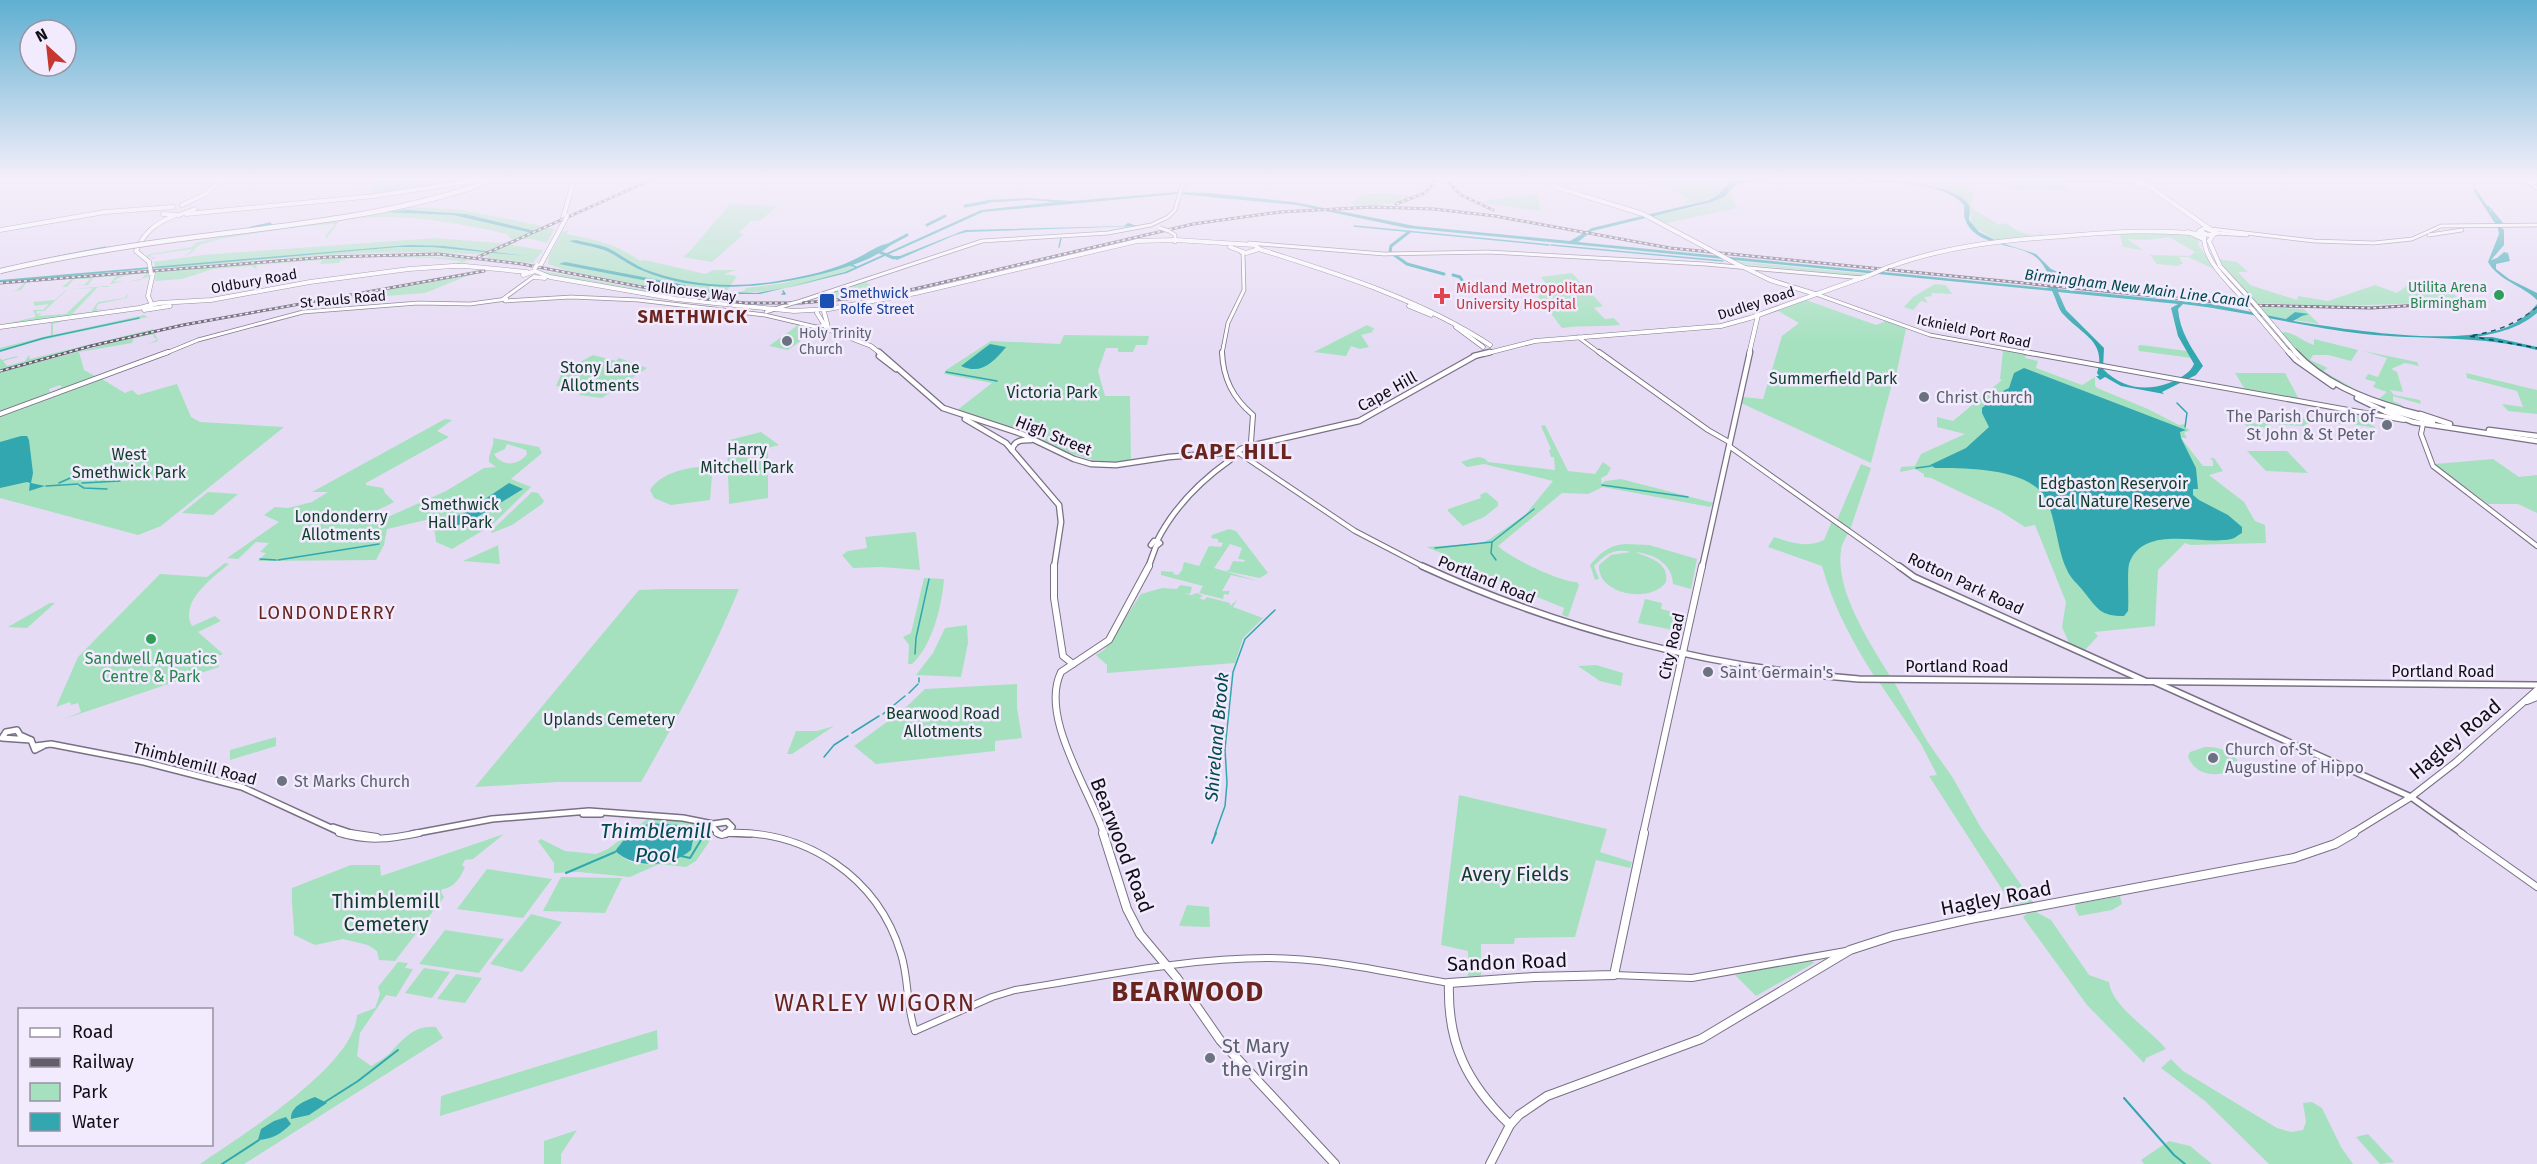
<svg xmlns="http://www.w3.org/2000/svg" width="2537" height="1164" viewBox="0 0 2537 1164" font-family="'Fira Sans',sans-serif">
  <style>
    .green { fill: #a5e1bf; fill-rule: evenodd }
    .water { fill: #32a7af; fill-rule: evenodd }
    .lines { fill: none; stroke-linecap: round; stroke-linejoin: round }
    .stream-far1 { stroke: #32a7af; stroke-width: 1.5 }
    .stream { stroke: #32a7af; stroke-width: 2 }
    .canal { stroke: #32a7af; stroke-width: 3 }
    .ferry { stroke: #02494e; stroke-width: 1.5; stroke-dasharray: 5 4.5; stroke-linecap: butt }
    .secondary-far3-casing { stroke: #797086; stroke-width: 4.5 }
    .secondary-far2-casing { stroke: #797086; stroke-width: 6 }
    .secondary-far1-casing { stroke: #797086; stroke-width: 8 }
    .secondary-casing { stroke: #797086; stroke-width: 8 }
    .primary-far3-casing { stroke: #797086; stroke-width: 5 }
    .primary-far2-casing { stroke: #797086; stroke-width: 7 }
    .primary-far1-casing { stroke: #797086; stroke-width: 8 }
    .primary-casing { stroke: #797086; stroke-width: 10 }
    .trunk-far3-casing { stroke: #797086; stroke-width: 5 }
    .trunk-far2-casing { stroke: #797086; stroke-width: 7 }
    .trunk-far1-casing { stroke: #797086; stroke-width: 8 }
    .trunk-casing { stroke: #797086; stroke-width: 10 }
    .motorway-casing { stroke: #797086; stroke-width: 6 }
    .secondary-far3 { stroke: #fff; stroke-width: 3 }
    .secondary-far2 { stroke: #fff; stroke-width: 4 }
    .secondary-far1 { stroke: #fff; stroke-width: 5 }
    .secondary { stroke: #fff; stroke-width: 6 }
    .primary-far3 { stroke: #fff; stroke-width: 4 }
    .primary-far2 { stroke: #fff; stroke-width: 4.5 }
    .primary-far1 { stroke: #fff; stroke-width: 6 }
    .primary { stroke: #fff; stroke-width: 8 }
    .trunk-far3 { stroke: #fff; stroke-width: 4 }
    .trunk-far2 { stroke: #fff; stroke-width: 4.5 }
    .trunk-far1 { stroke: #fff; stroke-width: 6 }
    .trunk { stroke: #fff; stroke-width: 8 }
    .motorway { stroke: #fff; stroke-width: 4.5 }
    .rail-casing { stroke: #635d6c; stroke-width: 3 }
    .rail { stroke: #f2eafd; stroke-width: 1.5; stroke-dasharray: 3; stroke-linecap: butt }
    .secondary-bridge-casing { stroke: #797086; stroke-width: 4.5; stroke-linecap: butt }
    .primary-bridge-casing { stroke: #797086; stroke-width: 5; stroke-linecap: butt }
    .trunk-bridge-casing { stroke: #797086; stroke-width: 5; stroke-linecap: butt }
    .motorway-bridge-casing { stroke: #797086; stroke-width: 6; stroke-linecap: butt }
    .secondary-bridge { stroke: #fff; stroke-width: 3 }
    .primary-bridge { stroke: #fff; stroke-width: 4 }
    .trunk-bridge { stroke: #fff; stroke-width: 4 }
    .motorway-bridge { stroke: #fff; stroke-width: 4.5 }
    .leisure-dot { fill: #2e9e5b; stroke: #f2eafd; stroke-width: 2 }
    .health-dot { fill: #e0444e; stroke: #f2eafd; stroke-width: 2 }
    .transit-dot { fill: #1a4fb4; stroke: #f2eafd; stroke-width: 2 }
    .worship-dot { fill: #6b7280; stroke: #f2eafd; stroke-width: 2 }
    .labels { text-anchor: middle; stroke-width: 5; stroke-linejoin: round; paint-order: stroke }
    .far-street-label { font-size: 14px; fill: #110e16; stroke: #f2eafd }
    .far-leisure-label { font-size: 14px; fill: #27864d; stroke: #f2eafd; text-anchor: end }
    .far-health-label { font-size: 14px; fill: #be3a42; stroke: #f2eafd; text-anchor: start }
    .far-transit-label { font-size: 14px; fill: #164399; stroke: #f2eafd; text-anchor: start }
    .far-worship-label { font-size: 14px; fill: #5b616d; stroke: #f2eafd; text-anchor: start }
    .far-water-label { font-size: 15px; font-style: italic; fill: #02494e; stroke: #f2eafd }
    .park-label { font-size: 16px; fill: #0f3d28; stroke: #f2eafd }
    .street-label { font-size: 16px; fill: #110e16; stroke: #f2eafd }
    .worship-label { font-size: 16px; fill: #5b616d; stroke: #f2eafd; text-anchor: start }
    .leisure-label { font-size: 16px; fill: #27864d; stroke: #f2eafd }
    .far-district-label { font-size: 18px; font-weight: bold; letter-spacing: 1.5px; fill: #69241e; stroke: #f2eafd }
    .neighbourhood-label { font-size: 18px; letter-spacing: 1.5px; fill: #69241e; stroke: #f2eafd }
    .water-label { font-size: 18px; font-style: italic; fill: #02494e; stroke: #f2eafd }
    .near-street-label { font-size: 20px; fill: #110e16; stroke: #f2eafd }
    .near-park-label { font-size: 20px; fill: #0f3d28; stroke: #f2eafd }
    .near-worship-label { font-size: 20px; fill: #5b616d; stroke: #f2eafd; text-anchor: start }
    .near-water-label { font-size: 21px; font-style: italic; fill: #02494e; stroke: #f2eafd }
    .district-label { font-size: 22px; font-weight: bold; letter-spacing: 1.5px; fill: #69241e; stroke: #f2eafd }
    .near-quarter-label { font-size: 24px; letter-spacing: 1.5px; fill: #69241e; stroke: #f2eafd }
    .near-district-label { font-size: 27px; font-weight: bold; letter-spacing: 1.5px; fill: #69241e; stroke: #f2eafd }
  </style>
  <rect width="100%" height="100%" fill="#e6dbf4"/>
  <g class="green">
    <path d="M 373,180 L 466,180 L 439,187 L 356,196 L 373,193 L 373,189 L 357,192 L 358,189 L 372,189 Z"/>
    <path d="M 1645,180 L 1732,180 L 1732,181 C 1723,184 1724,189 1718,194 C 1709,201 1693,203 1682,204 L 1688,199 L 1668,187 L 1654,186 Z"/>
    <path d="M 1899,180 L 1925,180 L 1975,189 L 1971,205 L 1973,209 L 1999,225 L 2006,223 C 2018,232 2025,236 2041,234 L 2036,230 L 2044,234 L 1996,240 L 1975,228 L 1971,221 L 1970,204 C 1949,186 1923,190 1899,180 Z"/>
    <path d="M 2002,180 L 2111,180 L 2130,185 L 2116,182 L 2063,183 L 2069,190 L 2005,189 L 1999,182 Z"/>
    <path d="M 1381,193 L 1412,196 L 1415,197 C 1397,202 1368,211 1350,203 L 1363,195 Z"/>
    <path d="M 1537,194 L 1541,211 L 1475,202 Z"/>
    <path d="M 1730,194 L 1737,208 L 1666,223 L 1654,219 L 1653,216 L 1701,206 Z"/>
    <path d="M 730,204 L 777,206 L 761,220 L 751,221 L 738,233 L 744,234 L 712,262 L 682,257 L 689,252 Z"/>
    <path d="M 409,207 L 462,210 L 542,226 L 550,223 L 548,228 L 554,229 L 547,243 L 532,239 L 511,239 L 507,234 C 450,221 398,212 340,220 L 327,238 L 325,236 L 335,224 L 295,227 L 220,239 L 199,245 L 190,254 L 185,256 L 193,249 L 151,255 L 150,257 L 156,257 L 154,259 L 146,256 L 150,254 L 192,247 L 195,243 L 239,233 L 358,217 Z"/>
    <path d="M 569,230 L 566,234 C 593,239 618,244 640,261 L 645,260 L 705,274 L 714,270 L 736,270 L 724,274 L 737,276 L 722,298 L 710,298 L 568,271 L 548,264 L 549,256 L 562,232 Z"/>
    <path d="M 2156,232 L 2195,235 L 2200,239 L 2198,244 L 2214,269 L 2188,257 L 2179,257 L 2183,264 L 2179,264 L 2180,266 L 2157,264 L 2150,255 L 2190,256 L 2195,252 L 2169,237 L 2146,240 L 2127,239 L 2143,250 L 2123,247 L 2120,234 Z"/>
    <path d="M 435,238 L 498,243 L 518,242 L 511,245 L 543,250 L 533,263 L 489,258 L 485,255 C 377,246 265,261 156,269 L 154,262 L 202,255 Z"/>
    <path d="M 384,254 L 473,259 L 454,265 L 461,261 L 429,258 L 363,257 L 361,260 L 361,257 L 341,260 L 339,263 L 320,264 L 322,260 L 256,265 L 257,270 L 251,266 L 213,269 L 182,279 L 155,281 L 156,271 Z"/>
    <path d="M 2218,259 L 2237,262 L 2248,272 L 2238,272 L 2250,285 L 2297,300 L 2298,296 L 2328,301 L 2375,285 L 2397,293 L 2408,285 L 2443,286 L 2456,296 L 2458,299 L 2429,303 L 2336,306 L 2256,303 Z"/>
    <path d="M 1734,261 L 1868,274 L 1861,276 L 1741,264 Z"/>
    <path d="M 851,265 L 854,268 C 816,284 772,293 731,293 L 744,291 L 746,288 L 784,283 Z"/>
    <path d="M 149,271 L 149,277 L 127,282 L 140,280 L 146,274 C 134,274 122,274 113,282 L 125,281 L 110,284 L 116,276 L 93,278 L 88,285 L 106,284 L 109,281 L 106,284 L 75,286 L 84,285 L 90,279 L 74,279 L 67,287 L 62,287 L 71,280 L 70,278 L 27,282 L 21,290 L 7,292 L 17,290 L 24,283 L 0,285 Z"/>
    <path d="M 541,271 L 555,273 L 677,296 L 675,297 L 544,274 Z"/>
    <path d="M 1572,273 L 1603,306 L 1594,308 L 1605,319 L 1614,318 L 1620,325 C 1601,327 1582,325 1562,328 L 1531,287 L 1547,285 L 1541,277 Z"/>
    <path d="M 457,275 L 467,276 L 425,293 L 333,300 Z"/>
    <path d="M 865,281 L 873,287 L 844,297 L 821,299 L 819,296 Z"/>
    <path d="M 1935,284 L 1946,285 L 1952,294 L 1931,293 L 1932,296 L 1924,297 L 1928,303 L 1921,301 L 1913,310 L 1904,307 L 1913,297 Z"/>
    <path d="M 107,286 L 110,287 L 98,287 L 72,314 L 91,312 L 98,302 L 125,298 L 128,293 L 127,298 L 98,304 L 96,309 L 104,309 L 97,310 L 98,312 L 0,325 L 36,317 L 33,310 L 43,310 L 49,304 L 35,306 L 33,302 L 55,300 L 66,290 L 49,290 L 67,290 L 44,311 L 37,311 L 36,314 L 42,313 L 37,316 L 66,314 L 90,291 L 76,292 L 90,291 L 93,288 L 72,289 Z"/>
    <path d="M 1806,300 L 1876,325 L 1886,321 L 1906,329 L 1895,380 L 1893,380 L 1871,463 L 1741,403 L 1743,397 L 1763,399 L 1782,336 L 1799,323 L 1778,311 Z"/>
    <path d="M 2260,307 L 2304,309 L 2319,324 L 2294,320 L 2306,314 L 2295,312 L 2287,319 L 2267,315 Z"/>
    <path d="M 144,315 L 148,317 L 38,341 L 0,352 L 0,348 L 51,335 L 51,323 L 32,327 L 66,320 L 53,324 L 53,335 Z"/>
    <path d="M 798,325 L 816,329 L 788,350 L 769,346 Z"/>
    <path d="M 1367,325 L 1375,329 L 1372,330 L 1373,332 L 1361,335 L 1369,347 L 1360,349 L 1351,346 L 1346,356 L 1314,352 Z"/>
    <path d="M 153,329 L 154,330 L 0,370 L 0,358 L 2,360 L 17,356 L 18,357 L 3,361 L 7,366 L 25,361 L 29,355 L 30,359 Z"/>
    <path d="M 154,332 L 158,341 L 148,344 L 157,340 L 153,336 L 155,334 L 134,338 L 132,343 L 79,352 L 84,370 L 99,378 L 59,391 L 57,389 L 62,387 L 60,385 L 49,389 L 50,392 L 45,394 L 47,396 L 0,413 L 0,372 Z"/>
    <path d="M 2285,332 C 2297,334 2302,341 2314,345 L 2314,339 L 2358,350 L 2351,361 L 2328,355 L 2313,355 L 2310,360 L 2328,368 L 2323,371 L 2353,388 C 2322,386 2302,352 2281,333 Z"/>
    <path d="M 1064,335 L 1149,336 L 1147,345 L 1136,345 L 1133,352 L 1118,352 L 1118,348 L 1106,348 L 1098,371 L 1105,396 L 1130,396 L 1131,461 C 1076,466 1061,445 1013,428 C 995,421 974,419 956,411 L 992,383 L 944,374 L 946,370 L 991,341 L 1060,344 Z"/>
    <path d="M 2141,345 L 2187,351 L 2192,358 L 2139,351 L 2138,346 Z"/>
    <path d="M 2003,350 L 2026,354 L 2025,358 L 2038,361 L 2036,368 L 2082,385 L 2095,377 L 2095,385 L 2097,388 L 2148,409 L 2179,425 L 2185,424 L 2184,427 L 2190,430 L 2184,433 L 2187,438 L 2181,438 L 2203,466 L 2213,466 L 2213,461 L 2210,458 L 2214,458 L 2223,471 L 2209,475 L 2244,502 L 2255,521 L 2265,525 L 2266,543 L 2190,545 L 2185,543 L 2158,570 L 2155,626 L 2094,632 L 2098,636 L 2085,650 L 2069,643 L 2062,627 L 2066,602 L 2035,525 L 2025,527 L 2000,511 L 1931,478 L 1924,477 L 1924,474 L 1915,469 L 1900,472 L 1901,467 L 1915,466 L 1921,454 L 1965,434 L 1937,427 L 1937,417 L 1953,421 L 2002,380 L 2000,379 Z"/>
    <path d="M 2363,351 L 2417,362 L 2419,366 L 2405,363 L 2391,369 L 2397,372 L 2403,392 L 2390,390 L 2394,395 L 2420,400 L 2421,404 L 2393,396 L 2393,401 L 2402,405 L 2403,408 L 2363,394 L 2379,399 L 2387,392 L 2373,387 L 2376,382 L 2365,379 L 2368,374 L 2378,377 L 2387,358 Z"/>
    <path d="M 593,355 L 616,361 L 619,358 L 647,368 L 602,398 L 579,395 L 586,389 L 556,386 L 562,372 Z"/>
    <path d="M 2235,373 L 2285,373 L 2300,401 L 2246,391 Z"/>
    <path d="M 2466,373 L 2537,390 L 2537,414 L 2508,411 L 2502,404 L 2523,407 L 2517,391 L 2467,378 Z"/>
    <path d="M 102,379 L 125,393 L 132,390 L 138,395 L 177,384 L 191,417 L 200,422 L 284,427 L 161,526 L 138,535 L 0,498 L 0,416 Z"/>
    <path d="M 2337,411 L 2359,415 L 2376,428 L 2351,424 L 2306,424 L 2304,426 L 2272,424 L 2268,425 L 2272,429 L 2266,430 L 2263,427 L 2247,427 L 2245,424 L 2265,423 L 2263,420 L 2279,422 L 2291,422 L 2299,418 L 2329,422 L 2359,420 Z"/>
    <path d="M 445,419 L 452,420 L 437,431 L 449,437 L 366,483 L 366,485 L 383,488 L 385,493 L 394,502 L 376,511 L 381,520 L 446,491 L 484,468 L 496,467 L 489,462 C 488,453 495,446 493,438 L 539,447 L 542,453 L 511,479 L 531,487 L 492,525 L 452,549 L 436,542 L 435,533 L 430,519 L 387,529 L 384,545 L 376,560 L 258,561 L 266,553 L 260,552 L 269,543 L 256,542 L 238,559 L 227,558 L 279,522 L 264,515 L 275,507 L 288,508 L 312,502 L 328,492 L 312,492 ZM 507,444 L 526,450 L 527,454 C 518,466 502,467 494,454 L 505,449 Z"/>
    <path d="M 1545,425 L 1568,471 L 1595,474 L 1603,462 L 1611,468 L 1607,475 L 1601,478 L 1602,484 L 1605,481 L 1621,479 L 1714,503 L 1710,507 L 1603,487 L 1588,494 L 1562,493 L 1498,546 C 1510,558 1561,582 1577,582 L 1579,585 L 1568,617 L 1562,615 L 1564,608 L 1453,562 L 1444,554 L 1426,547 L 1481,543 L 1490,539 L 1525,515 L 1553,481 L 1484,464 L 1467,467 L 1461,462 C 1471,459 1481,453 1488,462 L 1555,470 L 1554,457 L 1551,457 L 1549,450 L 1551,449 L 1541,426 Z"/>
    <path d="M 761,432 L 779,445 L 768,448 L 768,498 L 729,504 C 729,482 726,462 729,440 Z"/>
    <path d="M 2247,451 L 2287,451 L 2308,473 L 2266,471 Z"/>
    <path d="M 2493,459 L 2519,477 L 2537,475 L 2537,513 L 2518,504 L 2488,504 L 2435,464 Z"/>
    <path d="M 1861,464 L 1871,468 L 1850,530 L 1837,520 Z"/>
    <path d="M 701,467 L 709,469 L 712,476 L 710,500 L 671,505 L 654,498 L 650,490 C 660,474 683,468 701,467 Z"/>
    <path d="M 208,492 L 238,494 L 213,515 L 182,513 Z"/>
    <path d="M 532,492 L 538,493 L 544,501 L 542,504 L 512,525 L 492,533 L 491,531 Z"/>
    <path d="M 1486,492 L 1498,502 L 1498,506 L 1484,517 L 1463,526 L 1448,511 L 1448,509 L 1481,498 L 1480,495 Z"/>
    <path d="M 1832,521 L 1848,533 C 1846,538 1841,545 1841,550 C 1835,591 1870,643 1890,676 L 1874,676 C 1852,641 1833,606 1822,566 L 1768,547 L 1774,537 C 1792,543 1806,548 1824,540 Z"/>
    <path d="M 1229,529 L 1236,531 L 1268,573 L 1260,578 L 1225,571 L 1229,570 L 1233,561 L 1244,562 L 1245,560 L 1238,559 L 1242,548 L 1230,544 L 1214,568 L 1258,581 L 1231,575 L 1222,591 L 1230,591 L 1228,595 L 1224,594 L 1223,599 L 1199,593 L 1203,586 L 1161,575 L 1161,571 L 1174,572 L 1173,574 L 1178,575 L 1182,570 L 1184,562 L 1199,566 L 1209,546 L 1221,547 L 1223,543 L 1218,542 L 1218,539 L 1211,538 L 1212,535 Z"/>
    <path d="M 914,532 L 916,533 L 920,570 L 881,567 L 853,568 L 842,555 L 848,551 L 867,548 L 865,537 Z"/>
    <path d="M 516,537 L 498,545 L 500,564 L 463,561 Z"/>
    <path d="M 1625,544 L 1649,545 L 1697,559 L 1691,589 L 1673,584 C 1672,563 1654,554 1635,552 C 1647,557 1670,562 1666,582 C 1651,604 1597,595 1599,565 L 1611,555 L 1631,552 C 1614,548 1606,554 1594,566 L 1599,579 L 1595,580 L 1590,565 C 1600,553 1609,545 1625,544 Z"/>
    <path d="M 225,563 L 229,564 C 212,578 179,602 192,626 L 215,616 L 221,621 L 198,632 L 223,654 L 216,657 L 219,667 L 64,719 L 81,712 L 78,703 L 71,705 L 70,702 L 56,707 L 78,657 L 160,574 L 207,577 Z"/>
    <path d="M 924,578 L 944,579 C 942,606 932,646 912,664 L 908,664 L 909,645 L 903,637 L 911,633 Z"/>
    <path d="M 1180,585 L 1192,587 L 1190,594 L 1184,593 L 1199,598 L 1191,595 L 1197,593 L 1203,596 L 1199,598 L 1204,600 L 1207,597 L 1230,603 L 1230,606 L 1237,600 L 1233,607 L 1263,618 L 1243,638 L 1235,663 L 1107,673 L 1107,665 L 1096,655 L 1104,650 L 1141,594 L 1162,588 L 1177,589 Z"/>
    <path d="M 663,589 L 739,589 C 711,657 677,719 641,782 L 558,782 L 475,787 L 639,590 Z"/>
    <path d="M 1645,599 L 1662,603 L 1661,609 L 1686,615 L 1683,632 L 1638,623 Z"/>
    <path d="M 50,603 L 55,603 L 27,628 L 8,627 Z"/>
    <path d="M 967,625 L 968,643 L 961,677 L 916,675 L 933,653 L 945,628 Z"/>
    <path d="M 1596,665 L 1623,673 L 1621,686 L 1600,681 L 1578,666 Z"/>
    <path d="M 1879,682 L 1894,682 L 1927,741 L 1953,778 L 1981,828 L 2033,902 L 2012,905 L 1929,776 L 1937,775 L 1921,744 Z"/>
    <path d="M 1017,684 L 1017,708 L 1022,738 L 995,741 L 995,751 L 876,764 L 854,746 L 902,711 L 925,689 Z"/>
    <path d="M 834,726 L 792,754 L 787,754 L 796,731 L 817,731 Z"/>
    <path d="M 276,737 L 276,746 L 230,760 L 230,750 Z"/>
    <path d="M 2205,747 C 2218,747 2228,749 2237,760 L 2238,767 C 2222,778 2195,778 2188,756 L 2190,752 Z"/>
    <path d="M 1459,795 L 1607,829 L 1600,852 L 1632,862 L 1630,868 L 1596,860 L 1575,937 L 1515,938 L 1514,944 L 1481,944 L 1481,977 L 1468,978 L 1468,951 L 1441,945 Z"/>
    <path d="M 646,820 C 665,820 703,816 713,836 L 696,861 L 686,867 L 659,864 L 630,877 L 579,872 L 554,873 L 554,863 L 538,841 L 541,839 L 565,851 L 596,854 L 608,849 ZM 649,823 L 696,827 L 691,850 C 677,861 653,867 636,863 C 628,862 621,856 615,851 L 627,836 Z"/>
    <path d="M 504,834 L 473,859 L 465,860 L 462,865 L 465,867 C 461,876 455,888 442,889 L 441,892 L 444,897 L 395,961 L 379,960 L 377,951 L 368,945 L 343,939 L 315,945 L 294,935 C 294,918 291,905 292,888 L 351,865 L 380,865 L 381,876 Z"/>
    <path d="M 487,869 L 552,879 L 523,918 L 457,909 Z"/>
    <path d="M 561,877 L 622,878 L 605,913 L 543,911 Z"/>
    <path d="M 2120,896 L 2122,904 L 2112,910 L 2079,916 L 2075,908 L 2076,904 Z"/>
    <path d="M 1187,905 L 1209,907 L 1210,927 L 1179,926 Z"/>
    <path d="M 2036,912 L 2051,920 L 2089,975 L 2109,982 C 2111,1006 2152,1031 2166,1049 L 2146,1058 L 2144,1063 L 2087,1005 L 2023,917 L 2028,913 Z"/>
    <path d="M 531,914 L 562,922 L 522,972 L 490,964 Z"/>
    <path d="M 445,930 L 504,939 L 479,973 L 419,964 Z"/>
    <path d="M 1811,960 L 1814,963 L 1756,996 L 1735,975 Z"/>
    <path d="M 398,962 L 408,963 L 405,968 L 413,969 L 396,997 L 386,995 L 360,1033 L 357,1056 L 371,1066 C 378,1062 386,1057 391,1052 C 404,1038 415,1025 436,1027 L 443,1038 L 244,1164 L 200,1164 C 239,1137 355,1066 357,1015 L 375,1008 L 380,994 L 378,987 Z"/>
    <path d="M 424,968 L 450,972 L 432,998 L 405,993 Z"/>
    <path d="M 456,974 L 482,978 L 465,1003 L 437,999 Z"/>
    <path d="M 657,1030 L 658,1049 L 440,1116 L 441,1096 Z"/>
    <path d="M 2171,1059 L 2183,1071 L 2277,1128 L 2291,1132 L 2303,1130 L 2306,1122 L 2303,1103 L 2312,1102 L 2322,1108 L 2341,1147 L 2353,1164 L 2269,1164 L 2205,1101 L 2161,1068 Z"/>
    <path d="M 577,1130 L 561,1154 L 561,1164 L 544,1164 L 544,1141 Z"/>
    <path d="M 2368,1134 L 2394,1162 L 2380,1164 L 2356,1137 Z"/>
    <path d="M 2169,1141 L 2190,1146 L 2212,1164 L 2144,1164 L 2141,1160 Z"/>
  </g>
  <g class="water">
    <path d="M 1770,180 C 1749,182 1738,178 1726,196 L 1712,202 L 1592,231 L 1578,242 L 2046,288 L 2054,286 C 2050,277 2043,261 2033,255 C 2013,243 1974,246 1965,219 C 1963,214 1965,210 1964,205 C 1940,178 1872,182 1838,180 C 1866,180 1948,180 1967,202 C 1972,207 1969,214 1969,220 L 1979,232 L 2001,243 L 2036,254 L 2051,269 L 2058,272 L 2054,273 L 2057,278 L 2058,289 L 2212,304 L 2286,319 L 2295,312 L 2309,314 L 2302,316 L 2293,321 C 2350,330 2439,344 2495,331 C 2512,327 2526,317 2537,304 L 2537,313 C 2518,329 2500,332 2477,337 L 2492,337 L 2537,347 L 2537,350 C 2480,335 2422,340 2364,334 C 2303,327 2244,311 2183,304 L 2178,309 C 2180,332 2191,347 2203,366 L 2196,375 L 2162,392 L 2164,394 L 2121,386 L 2105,377 L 2100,380 L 2096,376 L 2099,376 L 2097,373 C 2107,341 2082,335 2062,313 C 2057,306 2056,298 2052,291 L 1407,228 L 1297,205 L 1178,194 L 983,212 L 847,273 L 760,294 L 716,294 L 559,264 L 565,262 L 721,292 L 757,293 L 785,288 L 845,272 L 981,210 L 1055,202 L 1029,200 L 983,203 L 988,200 L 1027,198 L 1071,201 L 1178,192 L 1209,193 L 1294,202 L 1415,226 L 1570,241 L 1592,228 L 1709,200 C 1722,194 1719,192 1727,185 C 1737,177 1758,180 1770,180 ZM 2058,292 L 2178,304 L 2171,308 L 2178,336 L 2194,364 C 2190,374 2178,379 2169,383 C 2144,392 2122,388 2103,369 L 2104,348 L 2066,310 Z"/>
    <path d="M 2485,206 L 2489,206 L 2504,224 L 2500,226 L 2504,230 L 2504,245 L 2491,260 L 2497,258 L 2504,252 L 2508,253 L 2510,261 L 2496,264 L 2496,269 L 2509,279 L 2537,293 L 2537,300 C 2522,285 2499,281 2488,262 L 2499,234 L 2496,218 L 2492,217 L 2491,210 Z"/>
    <path d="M 407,210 L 465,214 L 535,231 L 532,233 L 453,215 L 384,212 Z"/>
    <path d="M 1128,223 L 1137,226 L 967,232 L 955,235 L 897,260 L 890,256 L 900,256 L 965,230 L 1124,226 Z"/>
    <path d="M 576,240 C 587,243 598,244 608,248 C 620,254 631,263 644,269 C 689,287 742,289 789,279 C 810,275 832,270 851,261 C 868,254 878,243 893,243 C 875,260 842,269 817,275 C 758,289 698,294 641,270 C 628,265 617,255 604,250 C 593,246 580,245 569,241 Z"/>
    <path d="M 409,245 L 444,246 L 526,256 L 432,247 L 398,247 L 0,282 L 0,280 Z"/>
    <path d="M 990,344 L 1006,347 C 993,363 981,375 961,366 Z"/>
    <path d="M 2024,368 L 2186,430 L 2180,432 L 2181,438 L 2196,468 L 2198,489 L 2193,489 L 2193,495 L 2199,500 L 2228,515 L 2242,527 L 2242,533 C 2238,535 2234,539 2231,539 C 2202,546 2143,523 2129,564 C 2127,572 2129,600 2128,611 L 2124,616 C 2100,616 2098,609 2084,592 C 2079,585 2070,578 2067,570 C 2056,549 2056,509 2041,492 C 2020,468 1965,468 1935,468 L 1930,465 L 1966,448 L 1989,427 L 1982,413 L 1982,408 L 2001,392 L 2009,388 L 2014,373 Z"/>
    <path d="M 21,436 L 27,436 L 29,440 L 33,473 L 31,483 L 45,486 L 29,491 L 30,483 L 27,482 L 0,488 L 0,442 Z"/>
    <path d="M 509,483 L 523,489 L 474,519 L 448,529 L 437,527 L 467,511 Z"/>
    <path d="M 649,823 L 696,826 L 691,850 C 670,868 635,869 615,851 L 627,836 Z"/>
    <path d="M 315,1097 L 327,1103 L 309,1115 L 291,1119 C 290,1107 304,1101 315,1097 Z"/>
    <path d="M 286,1117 L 291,1124 C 281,1134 272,1139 258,1140 L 261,1129 L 274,1121 Z"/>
  </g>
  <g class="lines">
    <g class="stream-far1">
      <path d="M 1354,226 L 1549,245"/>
      <path d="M 1551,245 L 1723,261"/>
      <path d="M 1059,247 L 1061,238"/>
      <path d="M 851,265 L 856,267"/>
      <path d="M 782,294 L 785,294 L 783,291"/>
      <path d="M 0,351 L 44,338 L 139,318"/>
      <path d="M 946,372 L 997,381"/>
      <path d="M 2177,403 L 2187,413 L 2185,427"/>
      <path d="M 1916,468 L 1931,466"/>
      <path d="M 59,483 L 86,471"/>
      <path d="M 82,483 L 120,481"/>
      <path d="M 79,485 L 84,488 L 107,489"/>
      <path d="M 1602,485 L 1688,497"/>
      <path d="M 46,486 L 78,484"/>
      <path d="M 1492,542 L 1491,553 L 1496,560"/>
      <path d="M 1435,548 L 1492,542 L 1534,509"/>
      <path d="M 260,559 L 276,560"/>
      <path d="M 278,560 L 379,544"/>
      <path d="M 915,654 L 916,638 L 929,579"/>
      <path d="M 919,678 L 919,682"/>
      <path d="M 909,693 L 918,684"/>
      <path d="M 883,714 L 905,696"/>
      <path d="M 852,733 L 879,716"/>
      <path d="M 824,757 L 834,745 L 848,736"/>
      <path d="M 1215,834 L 1225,806 L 1227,783 L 1225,749 L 1233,672 L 1245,639 L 1275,610"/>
    </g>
    <g class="stream">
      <path d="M 1212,843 L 1216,833"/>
      <path d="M 681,856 L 690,858 L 701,840 L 709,835"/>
      <path d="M 566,873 L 615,852"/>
      <path d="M 2124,1098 L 2174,1155 L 2185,1164"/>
      <path d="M 325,1102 L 358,1081 L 398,1050"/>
      <path d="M 222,1164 L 259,1140"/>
    </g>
    <g class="canal">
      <path d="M 2475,190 L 2498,225"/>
      <path d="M 965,206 L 987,202"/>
      <path d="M 927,225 L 945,216"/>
      <path d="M 251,228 L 270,224"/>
      <path d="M 1409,232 L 1391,246 L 1390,252 L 1407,264 L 1444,274"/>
      <path d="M 890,244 L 907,235"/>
      <path d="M 877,251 L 894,258"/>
      <path d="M 44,260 L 105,248"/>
      <path d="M 1453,275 L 1460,277 L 1463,282"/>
    </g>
    <path class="ferry" d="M 2537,307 C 2517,324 2495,332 2469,336 L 2537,348"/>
    <defs>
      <g id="secondary-far3">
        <path d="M 2525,180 L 2537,188"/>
        <path d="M 2211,229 L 2314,241 L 2374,243 L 2412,239 L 2441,226 L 2537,225"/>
        <path d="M 1169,231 L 1175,235 L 1175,242"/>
        <path d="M 2216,233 L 2247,235"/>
        <path d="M 2429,235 L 2462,230"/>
        <path d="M 1249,243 L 1384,254 L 1488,252 L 1705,264 L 1863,278"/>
        <path d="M 1816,294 L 1930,335 L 2034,354"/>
        <path d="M 503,299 L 532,278"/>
        <path d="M 505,301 L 571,297 L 638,300 L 765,315 L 816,327 L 825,325"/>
        <path d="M 801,301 L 982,241 L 1108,233 L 1151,225 L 1168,217 L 1175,210 L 1184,180"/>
        <path d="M 766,312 L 790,304"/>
        <path d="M 1578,337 L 1601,354"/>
        <path d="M 164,354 L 198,340 L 303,312 L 418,303 L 470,304 L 507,299"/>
        <path d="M 1222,354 L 1228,323 L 1244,290 L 1243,254 L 1241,252"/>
      </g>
      <g id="secondary-far2">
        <path d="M 1222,352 C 1223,379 1233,398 1253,415 L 1251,442 L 1253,447"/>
        <path d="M 1599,352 L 1708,430 L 1729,442"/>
        <path d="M 2025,352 L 2404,420"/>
        <path d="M 0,414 L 168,352"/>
        <path d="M 2423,424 L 2421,434 L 2433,466 L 2537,546"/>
        <path d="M 1729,446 L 1901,568"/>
        <path d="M 1239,453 L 1355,531 L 1426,568"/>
      </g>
      <g id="secondary-far1">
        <path d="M 1422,566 C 1559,629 1709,668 1859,679 L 2537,685"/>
        <path d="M 1899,566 L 1914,577 L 2145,681"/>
        <path d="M 2155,682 L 2411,797 L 2463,834"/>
        <path d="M 17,730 L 20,735 L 31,740 L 2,738 L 6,732 Z"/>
        <path d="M 31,740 L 35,750 L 43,746"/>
        <path d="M 35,746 L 51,744 L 144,762 L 242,787 L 344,834"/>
        <path d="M 583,814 L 601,814"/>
        <path d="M 710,824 L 719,834"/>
        <path d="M 333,827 L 354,834"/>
        <path d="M 726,833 L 750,834"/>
        <path d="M 412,834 L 492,819 L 589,811 L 683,818 L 713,824 L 727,822 L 732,827 L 726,834"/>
      </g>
      <g id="secondary">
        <path d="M 339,833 C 368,842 390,839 419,833"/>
        <path d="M 350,833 L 377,837"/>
        <path d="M 717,833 L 722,835 L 728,833"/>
        <path d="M 726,833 C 806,829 878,877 901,954 C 909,979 906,1006 915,1031"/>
        <path d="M 2461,833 L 2537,887"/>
        <path d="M 1614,975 L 1692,978 L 1846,951"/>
        <path d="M 915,1031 L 992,997 L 1015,990 C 1099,977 1184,958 1268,958 C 1329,958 1390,973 1449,983"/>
      </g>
      <g id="primary-far3">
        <path d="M 1548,180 L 1555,187 L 1643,214 L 1707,248"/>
        <path d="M 182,205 L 204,195 L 221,180"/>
        <path d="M 163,214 L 179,215 L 195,209"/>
        <path d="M 186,214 L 374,196 L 480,180"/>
        <path d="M 563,218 L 574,180"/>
        <path d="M 0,230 L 105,212 L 173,207"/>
        <path d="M 1230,247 L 1246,253 L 1259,249"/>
        <path d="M 1259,249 C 1338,274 1420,299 1490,345"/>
        <path d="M 149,262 L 136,251 C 144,233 155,223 174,216"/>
        <path d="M 1733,262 L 1770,280 L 1815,294"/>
        <path d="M 465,266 L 527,272"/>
        <path d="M 540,266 L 565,220"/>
        <path d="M 1886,268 C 1944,246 2004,240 2065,236 C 2111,232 2156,229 2202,234"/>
        <path d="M 523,275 L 535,271 L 550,277 L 676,299 L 794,311 L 829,309 L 916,293 L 1137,241 L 1176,240 L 1255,245 L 1259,249"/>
        <path d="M 534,277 L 545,278"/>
        <path d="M 152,305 L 148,296 L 153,273"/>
        <path d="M 1409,306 L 1431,315"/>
        <path d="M 144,310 L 170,306"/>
        <path d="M 824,312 L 828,327"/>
        <path d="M 817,313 L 827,329 L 871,346 L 881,354"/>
        <path d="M 0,327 L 139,308 L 159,303 L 211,300 L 310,282 L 409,269 L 453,266"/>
        <path d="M 1456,327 L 1483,347"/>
        <path d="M 1484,354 L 1535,341 L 1721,326 L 1750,318 L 1870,275"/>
        <path d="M 1749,354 L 1758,315"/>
      </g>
      <g id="primary-far2">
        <path d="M 879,352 L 943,408 L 1022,434 L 1074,459 L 1091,464 L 1116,465 L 1169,457 L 1222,453"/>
        <path d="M 879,356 L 896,369"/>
        <path d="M 1474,356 L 1490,352"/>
        <path d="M 965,419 L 1006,443 L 1059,505 L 1061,522 L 1054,568"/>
        <path d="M 1012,450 C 1014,440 1022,440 1031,440"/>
        <path d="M 1227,462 L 1241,449 L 1250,446 L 1359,421 L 1475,356"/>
        <path d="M 1157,541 C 1174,507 1199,482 1230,460"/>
        <path d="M 1148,568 L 1156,546 L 1160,543 L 1154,541 L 1151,545"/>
        <path d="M 1702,568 L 1750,352"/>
      </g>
      <g id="primary-far1">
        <path d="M 1054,566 L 1054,598 L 1063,656 L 1073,664"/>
        <path d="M 1104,834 C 1090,790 1039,717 1061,672 L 1109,640 L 1149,566"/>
        <path d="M 1643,834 L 1702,566"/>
      </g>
      <g id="primary">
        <path d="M 1103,833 L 1127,909 L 1140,934 L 1177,978 L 1220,1040 L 1335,1164"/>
        <path d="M 1510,1125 C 1467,1083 1447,1044 1449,983 L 1534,977 L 1614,975 L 1644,833"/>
      </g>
      <g id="trunk-far3">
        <path d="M 2133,180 L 2142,186"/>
        <path d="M 2140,180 L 2210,229"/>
        <path d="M 2531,180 L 2533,182"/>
        <path d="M 2205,228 L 2217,233 L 2208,235 L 2199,231 Z"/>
        <path d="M 2188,232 L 2203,239"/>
        <path d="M 2204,234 C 2202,260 2229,282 2245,301"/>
        <path d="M 2214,234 L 2209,241 L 2220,266 L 2252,301"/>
        <path d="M 2251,308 L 2290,354"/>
        <path d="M 2259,309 L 2297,354"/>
      </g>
      <g id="trunk-far2">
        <path d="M 2289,352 L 2296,360 L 2333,386"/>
        <path d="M 2295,352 C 2323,382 2361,398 2400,409"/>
        <path d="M 2357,398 L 2386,412"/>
        <path d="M 2387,409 L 2433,422"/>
        <path d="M 2398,409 L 2421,415"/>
        <path d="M 2386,412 L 2413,422 L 2537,441"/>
        <path d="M 2420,414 L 2450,424"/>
        <path d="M 2489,430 L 2537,436"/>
      </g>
      <g id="trunk-far1">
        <path d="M 2527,701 L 2537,697"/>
        <path d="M 2351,834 L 2411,797 L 2456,762 L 2537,690"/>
      </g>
      <path id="trunk" d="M 1490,1164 L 1510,1125 L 1519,1115 L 1547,1096 L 1701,1039 L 1850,950 L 1893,936 L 1970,919 L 2294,858 L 2335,844 L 2354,833"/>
      <path id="motorway" d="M 473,187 L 488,180"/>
    </defs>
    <use href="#secondary-far3" class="secondary-far3-casing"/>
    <use href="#secondary-far2" class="secondary-far2-casing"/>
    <use href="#secondary-far1" class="secondary-far1-casing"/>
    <use href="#secondary" class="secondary-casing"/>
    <use href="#primary-far3" class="primary-far3-casing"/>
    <use href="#primary-far2" class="primary-far2-casing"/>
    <use href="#primary-far1" class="primary-far1-casing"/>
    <use href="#primary" class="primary-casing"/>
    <use href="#trunk-far3" class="trunk-far3-casing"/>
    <use href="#trunk-far2" class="trunk-far2-casing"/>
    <use href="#trunk-far1" class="trunk-far1-casing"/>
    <use href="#trunk" class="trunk-casing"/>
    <use href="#motorway" class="motorway-casing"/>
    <use href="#secondary-far3" class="secondary-far3"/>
    <use href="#secondary-far2" class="secondary-far2"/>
    <use href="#secondary-far1" class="secondary-far1"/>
    <use href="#secondary" class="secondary"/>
    <use href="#primary-far3" class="primary-far3"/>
    <use href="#primary-far2" class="primary-far2"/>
    <use href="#primary-far1" class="primary-far1"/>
    <use href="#primary" class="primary"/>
    <use href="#trunk-far3" class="trunk-far3"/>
    <use href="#trunk-far2" class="trunk-far2"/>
    <use href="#trunk-far1" class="trunk-far1"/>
    <use href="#trunk" class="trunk"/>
    <use href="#motorway" class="motorway"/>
    <defs>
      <g id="rail">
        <path d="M 1446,180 L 1461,195 L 1493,210"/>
        <path d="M 1396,204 L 1425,193 L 1436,180"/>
        <path d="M 478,257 L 651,180"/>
        <path d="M 0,283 L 328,257 L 438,254 L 522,264 L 705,299 L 746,303 L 801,303 L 858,298 L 914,289 L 1193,224 L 1280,212 L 1373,207 L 1434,209 L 1495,216 L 1670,248 L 2245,305 L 2371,308 L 2469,302"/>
        <path d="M 0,371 L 91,346 L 183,325 L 484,271"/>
      </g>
    </defs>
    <use href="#rail" class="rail-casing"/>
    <use href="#rail" class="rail"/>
    <defs>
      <g id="secondary-bridge">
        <path d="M 1160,228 L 1169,231"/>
        <path d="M 790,304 L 801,301"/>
      </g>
      <g id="primary-bridge">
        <path d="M 565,220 L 567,216"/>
        <path d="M 1707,248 L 1733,262"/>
        <path d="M 149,262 L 151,273"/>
        <path d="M 453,266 L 465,266"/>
        <path d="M 535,268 L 537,265"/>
        <path d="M 1870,275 L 1886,268"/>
      </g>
      <g id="trunk-bridge">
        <path d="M 2245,301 L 2251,308"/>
        <path d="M 2252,301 L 2259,309"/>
      </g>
      <path id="motorway-bridge" d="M 0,271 C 60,257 120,247 180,239 C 279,226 378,218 473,187"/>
    </defs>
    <use href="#secondary-bridge" class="secondary-bridge-casing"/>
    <use href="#primary-bridge" class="primary-bridge-casing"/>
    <use href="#trunk-bridge" class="trunk-bridge-casing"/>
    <use href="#motorway-bridge" class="motorway-bridge-casing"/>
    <use href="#secondary-bridge" class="secondary-bridge"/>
    <use href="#primary-bridge" class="primary-bridge"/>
    <use href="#trunk-bridge" class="trunk-bridge"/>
    <use href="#motorway-bridge" class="motorway-bridge"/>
  </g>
  <linearGradient id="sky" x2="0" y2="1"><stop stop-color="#5fafd1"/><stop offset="0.52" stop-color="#f4effa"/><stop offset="1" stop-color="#f4effa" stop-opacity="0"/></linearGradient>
  <rect width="2537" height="343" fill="url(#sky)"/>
  <g class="leisure-dot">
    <circle cx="2499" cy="295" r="6"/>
    <circle cx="151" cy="639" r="6"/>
  </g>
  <path class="health-dot" d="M1439 287h6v6h6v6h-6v6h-6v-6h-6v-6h6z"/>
  <rect class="transit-dot" x="819" y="293" width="16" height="16" rx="3"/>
  <g class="worship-dot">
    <circle cx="787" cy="341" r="6"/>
    <circle cx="1924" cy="397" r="6"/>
    <circle cx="2387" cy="425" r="6"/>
    <circle cx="1708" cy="672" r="6"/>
    <circle cx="2213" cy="758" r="6"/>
    <circle cx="282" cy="781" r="6"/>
    <circle cx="1210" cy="1058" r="6"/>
  </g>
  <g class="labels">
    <g class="far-street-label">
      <text transform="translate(254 281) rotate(-10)" y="5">Oldbury Road</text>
      <text transform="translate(691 291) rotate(7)" y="5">Tollhouse Way</text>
      <text transform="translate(343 299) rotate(-5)" y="5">St Pauls Road</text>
      <text transform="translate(1756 303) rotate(-18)" y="5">Dudley Road</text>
      <text transform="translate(1974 331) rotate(12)" y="5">Icknield Port Road</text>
    </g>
    <g class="far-leisure-label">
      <text x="2487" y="292">Utilita Arena<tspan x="2487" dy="16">Birmingham</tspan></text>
    </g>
    <g class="far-health-label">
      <text x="1456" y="293">Midland Metropolitan<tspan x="1456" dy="16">University Hospital</tspan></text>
    </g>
    <g class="far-transit-label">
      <text x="840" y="298">Smethwick<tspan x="840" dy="16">Rolfe Street</tspan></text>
    </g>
    <g class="far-worship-label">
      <text x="799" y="338">Holy Trinity<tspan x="799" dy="16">Church</tspan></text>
    </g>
    <g class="far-water-label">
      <text transform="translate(2137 288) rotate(7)" y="5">Birmingham New Main Line Canal</text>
    </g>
    <g class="park-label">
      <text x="600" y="373">Stony Lane<tspan x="600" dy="18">Allotments</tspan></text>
      <text x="1833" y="384">Summerfield Park</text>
      <text x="1052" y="398">Victoria Park</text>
      <text x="747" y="455">Harry<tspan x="747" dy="18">Mitchell Park</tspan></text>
      <text x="129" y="460">West<tspan x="129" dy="18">Smethwick Park</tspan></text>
      <text x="2114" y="489">Edgbaston Reservoir<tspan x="2114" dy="18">Local Nature Reserve</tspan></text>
      <text x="460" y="510">Smethwick<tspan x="460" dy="18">Hall Park</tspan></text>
      <text x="341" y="522">Londonderry<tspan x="341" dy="18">Allotments</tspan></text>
      <text x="943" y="719">Bearwood Road<tspan x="943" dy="18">Allotments</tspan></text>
      <text x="609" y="725">Uplands Cemetery</text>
    </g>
    <g class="street-label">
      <text transform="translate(1387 391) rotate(-29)" y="6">Cape Hill</text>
      <text transform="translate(1054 435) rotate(22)" y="6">High Street</text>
      <text transform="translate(1487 579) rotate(22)" y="6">Portland Road</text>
      <text transform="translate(1966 583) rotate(25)" y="6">Rotton Park Road</text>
      <text transform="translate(1671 646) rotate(-77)" y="6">City Road</text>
      <text x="1957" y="672">Portland Road</text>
      <text x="2443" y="677">Portland Road</text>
      <text transform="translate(195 763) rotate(15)" y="6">Thimblemill Road</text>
    </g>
    <g class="worship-label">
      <text x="1936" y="403">Christ Church</text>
      <text x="2375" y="422" text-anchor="end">The Parish Church of<tspan x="2375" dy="18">St John &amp; St Peter</tspan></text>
      <text x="1720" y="678">Saint Germain's</text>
      <text x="2225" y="755">Church of St<tspan x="2225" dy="18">Augustine of Hippo</tspan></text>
      <text x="294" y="787">St Marks Church</text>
    </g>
    <g class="leisure-label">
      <text x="151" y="664">Sandwell Aquatics<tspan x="151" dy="18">Centre &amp; Park</tspan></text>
    </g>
    <g class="far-district-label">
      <text x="693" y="323">SMETHWICK</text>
    </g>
    <g class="neighbourhood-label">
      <text x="327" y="619">LONDONDERRY</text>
    </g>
    <g class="water-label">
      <text transform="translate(1217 737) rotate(-85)" y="6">Shireland Brook</text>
    </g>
    <g class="near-street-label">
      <text transform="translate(2455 739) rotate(-40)" y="7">Hagley Road</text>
      <text transform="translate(1122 845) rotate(69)" y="7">Bearwood Road</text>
      <text transform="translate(1996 898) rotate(-11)" y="7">Hagley Road</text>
      <text transform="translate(1507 962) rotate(-2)" y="7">Sandon Road</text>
    </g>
    <g class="near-park-label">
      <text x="1515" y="881">Avery Fields</text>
      <text x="386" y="908">Thimblemill<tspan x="386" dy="23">Cemetery</tspan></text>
    </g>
    <g class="near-worship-label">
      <text x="1222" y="1053">St Mary<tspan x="1222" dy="23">the Virgin</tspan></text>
    </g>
    <g class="near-water-label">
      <text x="656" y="838">Thimblemill<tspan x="656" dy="24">Pool</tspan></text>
    </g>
    <g class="district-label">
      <text x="1237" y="459">CAPE HILL</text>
    </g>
    <g class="near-quarter-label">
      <text x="875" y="1011">WARLEY WIGORN</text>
    </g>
    <g class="near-district-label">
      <text x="1188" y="1001">BEARWOOD</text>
    </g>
  </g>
  <rect x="18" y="1008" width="195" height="138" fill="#f2eafd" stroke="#9892a1" stroke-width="1.5"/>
  <rect x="30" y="1028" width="30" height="9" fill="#ffffff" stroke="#9892a1" stroke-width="1.5"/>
  <text x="72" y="1038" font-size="18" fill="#110e16">Road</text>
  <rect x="30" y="1058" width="30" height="9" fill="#635d6c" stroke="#9892a1" stroke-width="1.5"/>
  <text x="72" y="1068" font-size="18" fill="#110e16">Railway</text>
  <rect x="30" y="1083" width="30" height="18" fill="#a5e1bf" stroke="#9892a1" stroke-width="1.5"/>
  <text x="72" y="1098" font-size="18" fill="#110e16">Park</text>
  <rect x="30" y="1113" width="30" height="18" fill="#32a7af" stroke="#9892a1" stroke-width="1.5"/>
  <text x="72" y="1128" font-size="18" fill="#110e16">Water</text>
  <g transform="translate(48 48) rotate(333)"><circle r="28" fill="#f2eafd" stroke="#9892a1" stroke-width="1.5"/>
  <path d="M0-4.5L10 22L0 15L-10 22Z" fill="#c6382f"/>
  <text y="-9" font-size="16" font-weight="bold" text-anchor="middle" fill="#110e16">N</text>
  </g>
</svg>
